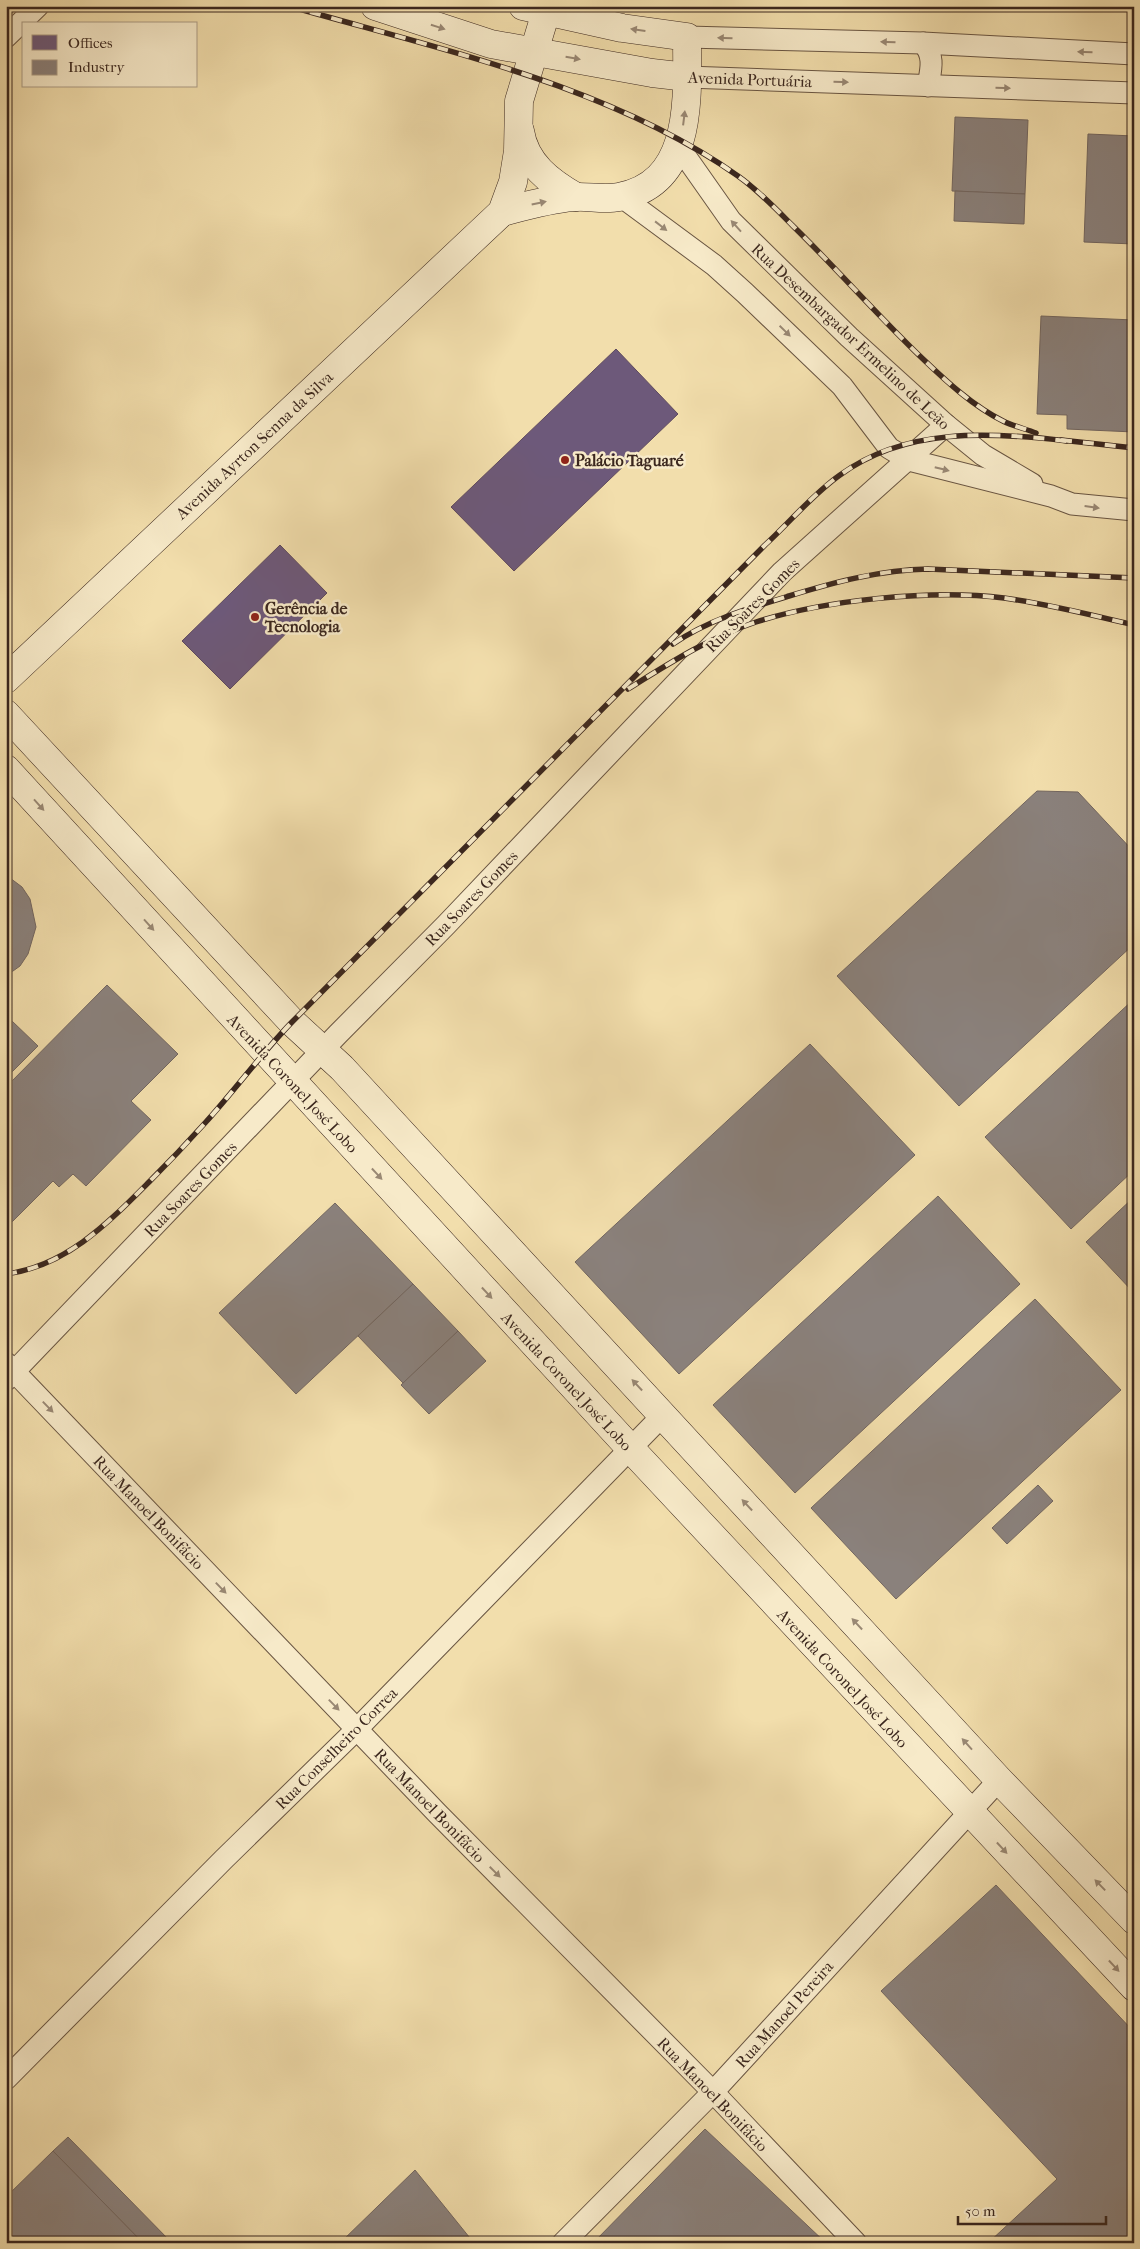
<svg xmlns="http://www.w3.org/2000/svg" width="1140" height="2249" viewBox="0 0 1140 2249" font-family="'IM FELL French Canon',serif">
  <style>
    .offices { fill: #6d597a; stroke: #5e4a5e }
    .industry { fill: #8a817c; stroke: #726660 }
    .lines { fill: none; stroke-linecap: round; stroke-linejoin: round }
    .street-casing { stroke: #695542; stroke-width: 23 }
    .secondary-casing { stroke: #3b271e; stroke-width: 29 }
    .street { stroke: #f7eac9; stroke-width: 21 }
    .secondary { stroke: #f7eac9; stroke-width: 28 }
    .rail-casing { stroke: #3b271e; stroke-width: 5.5 }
    .rail { stroke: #f7eac9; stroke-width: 4; stroke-dasharray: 11; stroke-linecap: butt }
    .oneway { fill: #998874 }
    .poi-dot { fill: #8f2418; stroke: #f7eac9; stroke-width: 2 }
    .labels { text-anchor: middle; stroke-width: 5; stroke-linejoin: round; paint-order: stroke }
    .street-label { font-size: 16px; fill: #3b271e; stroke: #f7eac9 }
    .poi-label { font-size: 16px; font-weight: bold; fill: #3b271e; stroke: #f7eac9; text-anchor: start }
  </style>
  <rect width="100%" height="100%" fill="#f2deac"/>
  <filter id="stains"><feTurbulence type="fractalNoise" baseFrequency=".004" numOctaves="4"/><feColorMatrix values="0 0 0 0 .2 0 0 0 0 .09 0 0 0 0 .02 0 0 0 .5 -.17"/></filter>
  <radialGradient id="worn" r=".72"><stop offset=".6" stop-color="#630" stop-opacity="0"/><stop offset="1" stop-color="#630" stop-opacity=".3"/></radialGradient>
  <g class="offices">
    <path d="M 616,349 L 678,414 L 514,571 L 451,507 Z"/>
    <path d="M 280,545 L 327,593 L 230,689 L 182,641 Z"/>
  </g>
  <g class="industry">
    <path d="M 955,117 L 1028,120 L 1025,194 L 952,191 Z"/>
    <path d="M 1088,134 L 1134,136 L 1134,244 L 1084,242 Z"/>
    <path d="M 955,191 L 1025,194 L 1024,224 L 954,221 Z"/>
    <path d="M 1041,316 L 1134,320 L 1134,432 L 1067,429 L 1067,415 L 1037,414 Z"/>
    <path d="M 1037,791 L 1078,792 L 1134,852 L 1134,944 L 959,1106 L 837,976 Z"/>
    <path d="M 6,875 L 22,887 L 30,899 L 36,927 L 28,954 L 20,966 L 6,976 Z"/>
    <path d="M 107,985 L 178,1054 L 131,1101 L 151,1120 L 86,1186 L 73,1174 L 59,1187 L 53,1181 L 6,1228 L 6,1087 Z"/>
    <path d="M 1134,999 L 1134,1170 L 1071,1229 L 985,1137 Z"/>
    <path d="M 12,1021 L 38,1046 L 6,1078 L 6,1026 Z"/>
    <path d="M 810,1044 L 915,1155 L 679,1374 L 575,1262 Z"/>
    <path d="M 938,1196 L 1020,1284 L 795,1493 L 713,1405 Z"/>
    <path d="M 1134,1197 L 1134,1293 L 1086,1242 Z"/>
    <path d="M 335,1203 L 413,1284 L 296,1394 L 219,1313 Z"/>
    <path d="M 413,1284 L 458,1331 L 403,1383 L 358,1336 Z"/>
    <path d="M 1035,1299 L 1121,1390 L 896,1599 L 811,1508 Z"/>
    <path d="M 458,1331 L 486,1361 L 429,1414 L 401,1385 Z"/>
    <path d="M 1038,1485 L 1053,1501 L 1007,1544 L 992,1528 Z"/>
    <path d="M 996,1885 L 1134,2032 L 1134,2243 L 988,2243 L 1057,2179 L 881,1991 Z"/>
    <path d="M 705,2129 L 826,2243 L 593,2243 Z"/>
    <path d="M 68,2137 L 172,2243 L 143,2243 L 53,2151 Z"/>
    <path d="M 53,2151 L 143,2243 L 6,2243 L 6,2197 Z"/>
    <path d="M 415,2170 L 474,2243 L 340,2243 Z"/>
  </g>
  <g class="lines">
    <defs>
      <g id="street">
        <path d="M 6,37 L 38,6"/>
        <path d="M 687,37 L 923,43 L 1134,54"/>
        <path d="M 923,43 C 935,56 931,69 928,86"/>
        <path d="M 687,77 L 1134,93"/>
        <path d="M 679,147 L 731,221 L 849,337 L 946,425 L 983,455 L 1032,484"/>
        <path d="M 622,197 L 714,265 L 745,293 L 842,386 L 889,448 L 909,460 L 1051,496 L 1072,504 L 1134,510"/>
        <path d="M 6,1363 L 437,1813 L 713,2092 L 856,2243"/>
        <path d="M 6,1380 L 338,1034 L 446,925 L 782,572 L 946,425"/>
        <path d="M 6,2079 L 224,1859 L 357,1729 L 664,1414"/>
        <path d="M 563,2243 L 713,2092 L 999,1780"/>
      </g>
      <g id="secondary">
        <path d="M 375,6 L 491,44 L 652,73 L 687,77"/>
        <path d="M 520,131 C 525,164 550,182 576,197"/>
        <path d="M 502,212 C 525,206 549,199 573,197 C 589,196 604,200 619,197 C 695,183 687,95 687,37 L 622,28 L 523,6"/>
        <path d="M 6,679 L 502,212 L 513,182 L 518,151 L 519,101 L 546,12"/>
        <path d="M 6,714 L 292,1022 L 342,1068 L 999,1780 L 1134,1920"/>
        <path d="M 6,769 L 629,1447 L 1134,1987"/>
      </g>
    </defs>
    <use href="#street" class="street-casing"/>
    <use href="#secondary" class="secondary-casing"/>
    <use href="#street" class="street"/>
    <use href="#secondary" class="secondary"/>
    <defs>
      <g id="rail">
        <path d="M 289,6 C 438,49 609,85 738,176 C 758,190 776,209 793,226 C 838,270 878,316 923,359 C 947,382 973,406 1003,421 C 1013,426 1026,429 1036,433"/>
        <path d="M 1061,440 L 1134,448"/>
        <path d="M 673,644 C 708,620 749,608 789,596 C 835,582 880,570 928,569 L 1134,578"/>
        <path d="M 628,689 C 668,664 710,637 756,622 C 825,600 931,589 1004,598 C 1048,604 1091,615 1134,625"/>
        <path d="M 6,1274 C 67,1266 109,1222 150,1181 C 169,1162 187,1143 205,1123 C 235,1090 261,1054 292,1022 L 765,545 C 789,523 813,494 840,475 C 906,427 990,432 1067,441"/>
      </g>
    </defs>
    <use href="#rail" class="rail-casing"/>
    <use href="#rail" class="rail"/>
  </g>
  <defs><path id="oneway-solid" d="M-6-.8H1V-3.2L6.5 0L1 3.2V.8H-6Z" transform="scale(1.25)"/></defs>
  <g class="oneway">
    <use href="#oneway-solid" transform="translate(438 27) rotate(18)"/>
    <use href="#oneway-solid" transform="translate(638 30) rotate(-172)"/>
    <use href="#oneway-solid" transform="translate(725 38) rotate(-178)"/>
    <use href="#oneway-solid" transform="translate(888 42) rotate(-178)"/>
    <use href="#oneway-solid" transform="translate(1085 52) rotate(-178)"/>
    <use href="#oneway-solid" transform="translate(573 58) rotate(10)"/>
    <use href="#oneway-solid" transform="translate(841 82) rotate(2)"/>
    <use href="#oneway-solid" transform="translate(1003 88) rotate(2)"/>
    <use href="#oneway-solid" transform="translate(684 118) rotate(-83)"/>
    <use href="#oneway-solid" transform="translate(539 203) rotate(-12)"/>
    <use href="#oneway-solid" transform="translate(661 226) rotate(38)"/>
    <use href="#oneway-solid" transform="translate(736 226) rotate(-132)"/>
    <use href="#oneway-solid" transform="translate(785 331) rotate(44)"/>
    <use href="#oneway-solid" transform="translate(942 469) rotate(14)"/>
    <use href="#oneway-solid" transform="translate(1092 507) rotate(8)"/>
    <use href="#oneway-solid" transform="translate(39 805) rotate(48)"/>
    <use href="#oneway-solid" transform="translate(149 925) rotate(48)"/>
    <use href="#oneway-solid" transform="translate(377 1174) rotate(47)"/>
    <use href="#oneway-solid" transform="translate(487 1293) rotate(47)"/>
    <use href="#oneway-solid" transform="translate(637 1385) rotate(-133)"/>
    <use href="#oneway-solid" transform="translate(48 1407) rotate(46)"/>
    <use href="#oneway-solid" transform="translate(747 1505) rotate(-133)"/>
    <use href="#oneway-solid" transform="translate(221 1588) rotate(46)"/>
    <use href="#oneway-solid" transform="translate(857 1624) rotate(-133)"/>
    <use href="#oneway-solid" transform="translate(334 1705) rotate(46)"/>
    <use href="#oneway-solid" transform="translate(967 1744) rotate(-132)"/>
    <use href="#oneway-solid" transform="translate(1002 1848) rotate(47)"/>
    <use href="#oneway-solid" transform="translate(495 1872) rotate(45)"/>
    <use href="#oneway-solid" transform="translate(1100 1885) rotate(-134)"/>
    <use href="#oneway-solid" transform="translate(1114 1966) rotate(47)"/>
  </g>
  <g class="poi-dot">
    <circle cx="565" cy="460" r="5"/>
    <circle cx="255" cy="617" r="5"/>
  </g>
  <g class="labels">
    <g class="street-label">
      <text transform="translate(750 79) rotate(2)" y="6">Avenida Portuária</text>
      <text transform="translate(851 336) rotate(43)" y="6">Rua Desembargador Ermelino de Leão</text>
      <text transform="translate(254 445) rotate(-43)" y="6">Avenida Ayrton Senna da Silva</text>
      <text transform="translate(752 605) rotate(-45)" y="6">Rua Soares Gomes</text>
      <text transform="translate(471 898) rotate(-46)" y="6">Rua Soares Gomes</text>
      <text transform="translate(293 1083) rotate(47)" y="6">Avenida Coronel José Lobo</text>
      <text transform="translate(190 1189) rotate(-46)" y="6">Rua Soares Gomes</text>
      <text transform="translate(567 1381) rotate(47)" y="6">Avenida Coronel José Lobo</text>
      <text transform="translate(149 1512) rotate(46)" y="6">Rua Manoel Bonifácio</text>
      <text transform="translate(843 1678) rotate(47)" y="6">Avenida Coronel José Lobo</text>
      <text transform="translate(336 1748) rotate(-45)" y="6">Rua Conselheiro Correa</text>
      <text transform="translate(430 1805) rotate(46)" y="6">Rua Manoel Bonifácio</text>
      <text transform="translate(784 2014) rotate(-48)" y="6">Rua Manoel Pereira</text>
      <text transform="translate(713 2094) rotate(46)" y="6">Rua Manoel Bonifácio</text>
    </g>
    <g class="poi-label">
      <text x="575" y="466">Palácio Taguaré</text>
      <text x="265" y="614">Gerência de<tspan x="265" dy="18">Tecnologia</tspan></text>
    </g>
  </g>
  <rect width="1140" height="2249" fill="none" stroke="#f2deac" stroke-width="25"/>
  <rect x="8" y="8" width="1125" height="2234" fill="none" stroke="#3b271e" stroke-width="2.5"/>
  <rect x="12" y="12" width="1115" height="2224" fill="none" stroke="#3b271e"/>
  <rect x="22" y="22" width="175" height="65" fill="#f7eac9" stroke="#ac9c85"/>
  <rect x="32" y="35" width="25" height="15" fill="#6d597a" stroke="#ac9c85"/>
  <text x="68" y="48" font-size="15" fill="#3b271e">Offices</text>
  <rect x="32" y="60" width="25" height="15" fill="#8a817c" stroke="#ac9c85"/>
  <text x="68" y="72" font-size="15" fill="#3b271e">Industry</text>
  <path d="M958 2216v8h148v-8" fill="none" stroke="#3b271e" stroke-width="2.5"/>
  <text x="965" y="2216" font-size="15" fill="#3b271e" stroke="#f7eac9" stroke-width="4" paint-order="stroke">50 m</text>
  <rect width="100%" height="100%" filter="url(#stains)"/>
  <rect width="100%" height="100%" fill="url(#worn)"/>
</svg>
